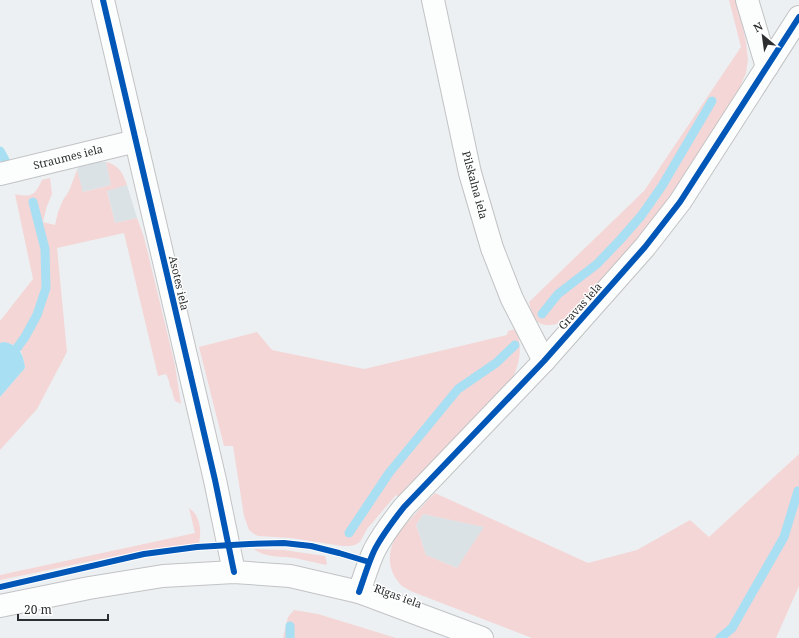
<svg xmlns="http://www.w3.org/2000/svg" width="799" height="638" viewBox="0 0 799 638" font-family="'Noto Serif',serif">
  <style>
    .built { fill: #dae2e6 }
    .green { fill: #f4d6d6; fill-rule: evenodd }
    .water { fill: #a8dff2 }
    .lines { fill: none; stroke-linecap: round; stroke-linejoin: round }
    .stream { stroke: #a8dff2; stroke-width: 9 }
    .minor-casing { stroke: #c1c3c5; stroke-width: 24 }
    .major-casing { stroke: #c1c3c5; stroke-width: 24 }
    .minor { stroke: #fcfdfd; stroke-width: 22 }
    .major { stroke: #fcfdfd; stroke-width: 22 }
    .cycleway-casing { stroke: #fff; stroke-width: 8 }
    .cycleway { stroke: #0057b8; stroke-width: 6 }
    .labels { text-anchor: middle; stroke-width: 3; stroke-linejoin: round; paint-order: stroke }
    .street-label { font-size: 11px; fill: #2c2e2f; stroke: #fff }
  </style>
  <rect width="100%" height="100%" fill="#edf0f2"/>
  <g class="built">
    <path d="M 92,162 L 106,162 L 111,185 L 82,192 L 77,170 L 79,166 Z"/>
    <path d="M 127,185 L 137,218 L 115,223 L 107,190 Z"/>
    <path d="M 423,514 L 485,527 L 457,568 L 426,555 L 416,525 Z"/>
  </g>
  <g class="green">
    <path d="M 729,0 L 736,0 L 738,5 L 746,42 L 748,60 L 746,73 L 733,103 L 682,183 L 630,250 L 562,322 C 541,330 533,323 529,302 L 644,191 L 741,47 Z"/>
    <path d="M 106,162 C 119,165 123,173 127,185 L 107,191 L 115,223 L 137,218 L 144,237 L 175,365 L 181,404 L 175,401 L 173,395 L 172,390 L 170,387 L 169,381 L 166,374 L 158,376 L 124,233 L 57,248 L 67,352 L 37,409 L 0,450 L 0,397 L 25,368 C 24,363 23,356 21,351 C 17,345 7,341 0,343 L 0,321 L 33,279 L 15,194 C 32,198 35,195 42,180 L 50,178 L 52,194 L 47,206 L 43,222 L 55,225 L 58,212 L 63,200 L 69,191 L 77,170 L 83,192 L 111,185 Z"/>
    <path d="M 516,329 C 523,349 520,364 510,383 L 400,499 L 396,495 L 367,529 L 360,542 L 355,545 L 349,546 L 342,546 L 291,538 L 258,536 L 254,534 L 249,530 L 244,516 L 233,446 L 224,446 L 199,347 L 257,332 L 272,350 L 364,369 L 507,335 L 508,331 Z"/>
    <path d="M 799,454 L 799,586 L 776,638 L 532,638 L 413,592 C 409,590 405,588 402,586 C 388,573 386,553 396,537 C 398,533 402,529 405,525 C 415,514 424,504 435,493 L 588,563 L 637,550 L 690,520 L 709,537 ZM 423,514 L 484,527 L 457,568 L 426,555 L 416,525 Z"/>
    <path d="M 189,508 C 200,515 202,531 199,543 L 145,550 L 0,580 L 0,575 L 195,533 Z"/>
    <path d="M 254,549 L 284,550 L 325,556 L 327,563 L 326,565 C 316,563 305,560 295,558 C 282,556 265,558 254,549 Z"/>
    <path d="M 294,610 L 318,614 L 396,638 L 283,638 L 288,617 Z"/>
  </g>
  <path class="water" d="M 4,342 C 19,345 23,353 25,368 L 0,397 L 0,343 Z"/>
  <g class="lines">
    <g class="stream">
      <path d="M 0,151 L 5,160"/>
      <path d="M 542,314 L 558,294 L 597,264 L 620,240 L 641,216 L 662,186 L 712,101"/>
      <path d="M 17,348 L 25,337 L 37,315 L 46,288 L 45,249 L 33,202"/>
      <path d="M 349,533 L 389,473 L 458,389 L 496,363 L 515,345"/>
      <path d="M 290,638 L 290,626"/>
      <path d="M 720,638 L 732,628 L 784,537 L 798,491 L 799,491"/>
    </g>
    <defs>
      <g id="minor">
        <path d="M 103,0 L 215,480 L 234,572"/>
        <path d="M 433,0 L 470,173 L 492,248 L 512,299 L 544,361"/>
        <path d="M 747,0 L 767,67"/>
        <path d="M 0,174 L 136,141"/>
        <path d="M 359,592 C 364,578 368,564 374,551 C 382,535 393,521 404,507 L 544,361 L 645,247 L 680,202 L 799,17"/>
      </g>
      <path id="major" d="M 0,606 L 89,588 L 163,576 L 234,572 L 290,576 L 359,592 L 482,638"/>
    </defs>
    <use href="#minor" class="minor-casing"/>
    <use href="#major" class="major-casing"/>
    <use href="#minor" class="minor"/>
    <use href="#major" class="major"/>
    <defs>
      <g id="cycleway">
        <path d="M 103,0 L 215,480 L 234,572"/>
        <path d="M 0,587 L 144,554 L 197,547 L 249,544 L 284,543 L 311,546 L 339,553 L 369,562"/>
        <path d="M 359,592 C 364,578 368,564 374,551 C 382,535 393,521 404,507 L 544,361 L 645,247 L 680,202 L 799,17"/>
      </g>
    </defs>
    <use href="#cycleway" class="cycleway-casing"/>
    <use href="#cycleway" class="cycleway"/>
  </g>
  <g class="labels">
    <g class="street-label">
      <text transform="translate(68 157) rotate(-14)" y="4">Straumes iela</text>
      <text transform="translate(475 185) rotate(75)" y="4">Pilskalna iela</text>
      <text transform="translate(179 283) rotate(77)" y="4">Asotes iela</text>
      <text transform="translate(580 306) rotate(-48)" y="4">Gravas iela</text>
      <text transform="translate(398 596) rotate(20)" y="4">Rīgas iela</text>
    </g>
  </g>
  <g transform="translate(763 36) rotate(331)" stroke="#ffffff" stroke-width="3" paint-order="stroke">
  <path d="M0-3L7 15L0 10L-7 15Z" fill="#2c2e2f"/>
  <text y="-6" font-size="11" font-weight="bold" text-anchor="middle" fill="#2c2e2f">N</text>
  </g>
  <path d="M18 614v6h90v-6" fill="none" stroke="#2c2e2f" stroke-width="2"/>
  <text x="24" y="614" font-size="12" fill="#2c2e2f" stroke="#ffffff" stroke-width="3" paint-order="stroke">20 m</text>
</svg>
